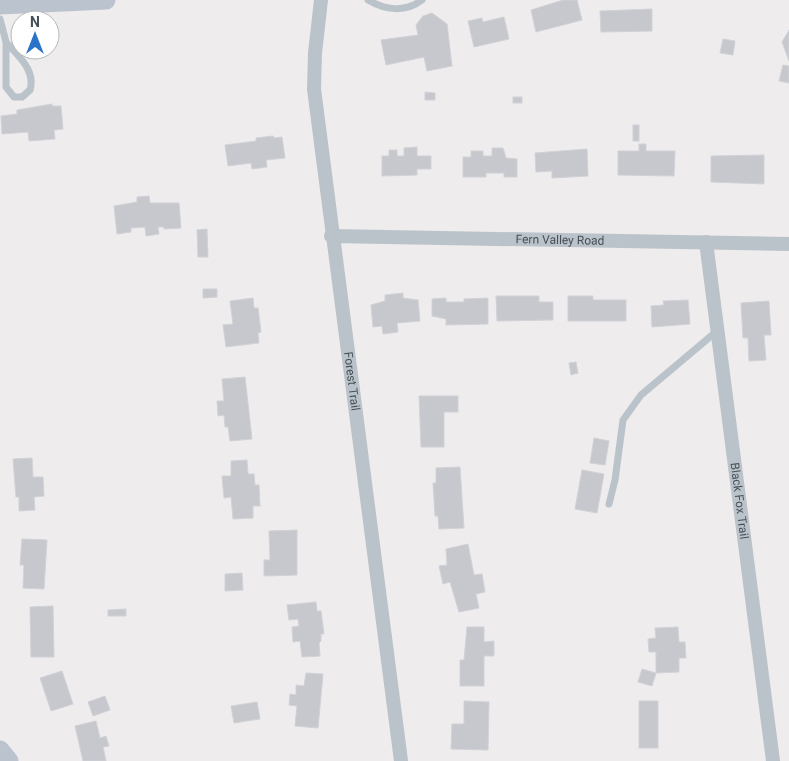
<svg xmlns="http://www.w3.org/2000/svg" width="789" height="761" viewBox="0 0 789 761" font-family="Roboto,sans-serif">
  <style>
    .building { fill: #c7c8ce; stroke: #d0d2d7 }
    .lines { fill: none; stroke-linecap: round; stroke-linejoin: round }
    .lane { stroke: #bbc3ca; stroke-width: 7 }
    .street { stroke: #bbc3ca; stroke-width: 14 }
    .secondary { stroke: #bbc4ce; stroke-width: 19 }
    .labels { text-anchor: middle; stroke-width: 4.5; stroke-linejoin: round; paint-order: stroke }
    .street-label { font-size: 12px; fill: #464f57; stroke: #fff }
  </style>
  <rect width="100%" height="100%" fill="#eeecec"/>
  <g class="building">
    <path d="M 563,0 L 577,0 L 582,20 L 536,32 L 531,10 Z"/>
    <path d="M 652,9 L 652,31 L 601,32 L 600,11 Z"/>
    <path d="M 432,13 L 447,24 L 452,66 L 427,71 L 424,57 L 386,65 L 381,40 L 418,35 L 416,25 L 423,16 Z"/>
    <path d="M 504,17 L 509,39 L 474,47 L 468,21 L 482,18 L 483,22 Z"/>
    <path d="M 789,30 L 789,61 L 782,42 Z"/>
    <path d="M 723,39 L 735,41 L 733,55 L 720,53 Z"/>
    <path d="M 783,65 L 789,66 L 789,83 L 779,81 Z"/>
    <path d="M 425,92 L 435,93 L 435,100 L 425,100 Z"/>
    <rect x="513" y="97" width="9" height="6"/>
    <path d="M 52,104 L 52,106 L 61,106 L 63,129 L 54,130 L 55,139 L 29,141 L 28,132 L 2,134 L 1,116 L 17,114 L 17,110 Z"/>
    <rect x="633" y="125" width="6" height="16"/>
    <path d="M 273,136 L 274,138 L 282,137 L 285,158 L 266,160 L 267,167 L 252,169 L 251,163 L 228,166 L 225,145 L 256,141 L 256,138 Z"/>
    <path d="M 639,144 L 646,144 L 646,151 L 675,151 L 674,176 L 618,175 L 618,151 L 639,151 Z"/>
    <path d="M 417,147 L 417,156 L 431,156 L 431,169 L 417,169 L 417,175 L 382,176 L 382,156 L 389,156 L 389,150 L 397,150 L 397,156 L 404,156 L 404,148 Z"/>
    <path d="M 492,148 L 503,148 L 506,158 L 517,159 L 517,177 L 504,177 L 504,173 L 486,173 L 486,177 L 463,177 L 463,157 L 471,157 L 471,151 L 483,151 L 483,156 L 492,156 Z"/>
    <path d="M 587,149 L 588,176 L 552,178 L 552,171 L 536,172 L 535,153 Z"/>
    <path d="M 764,155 L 764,184 L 711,182 L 711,156 Z"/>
    <path d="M 149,196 L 150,203 L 179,203 L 181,228 L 164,229 L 164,227 L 158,227 L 159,234 L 146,236 L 145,227 L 131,228 L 131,232 L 117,234 L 114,206 L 137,202 L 137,197 Z"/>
    <path d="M 207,229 L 208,257 L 198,257 L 197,230 Z"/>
    <path d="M 203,289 L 217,289 L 217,297 L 203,298 Z"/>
    <path d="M 403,293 L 403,298 L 418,300 L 420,321 L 397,323 L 398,332 L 383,334 L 382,326 L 373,327 L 371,305 L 385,301 L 385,295 Z"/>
    <path d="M 496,296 L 539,296 L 539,302 L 553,302 L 553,320 L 497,321 Z"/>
    <path d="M 568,296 L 593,296 L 593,300 L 626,300 L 626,321 L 568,321 Z"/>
    <path d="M 253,298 L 254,308 L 258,308 L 261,332 L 258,333 L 259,343 L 226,347 L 223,325 L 233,324 L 230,301 Z"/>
    <path d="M 446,298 L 446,302 L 464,302 L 464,299 L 488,298 L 488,324 L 446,325 L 446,319 L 432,316 L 432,299 Z"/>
    <path d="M 688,300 L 690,324 L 652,327 L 651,306 L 664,305 L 663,301 Z"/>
    <path d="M 769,301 L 771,335 L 764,335 L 766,360 L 749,361 L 748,338 L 743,338 L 741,303 Z"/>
    <path d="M 576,362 L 578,373 L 571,375 L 569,363 Z"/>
    <path d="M 245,377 L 252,439 L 230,441 L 228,427 L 225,427 L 224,415 L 218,416 L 217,401 L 224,401 L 222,379 Z"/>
    <path d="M 419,396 L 458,396 L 458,412 L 444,412 L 444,447 L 421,447 Z"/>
    <path d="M 594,438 L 609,441 L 605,465 L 590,463 Z"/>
    <path d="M 32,458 L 33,477 L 43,477 L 44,496 L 34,497 L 35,510 L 19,511 L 19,497 L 16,497 L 13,459 Z"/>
    <path d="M 247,460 L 248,474 L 254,474 L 255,485 L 259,485 L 260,506 L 253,506 L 253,518 L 233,519 L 231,497 L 224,498 L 222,476 L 231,476 L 231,461 Z"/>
    <path d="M 460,467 L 464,528 L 439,529 L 438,516 L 435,516 L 433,483 L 436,483 L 436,468 Z"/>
    <path d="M 582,470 L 604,474 L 597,513 L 575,509 Z"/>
    <path d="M 297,530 L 297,575 L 264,576 L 264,560 L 270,560 L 269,531 Z"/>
    <path d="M 22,539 L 47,540 L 44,589 L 23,588 L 24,565 L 20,565 Z"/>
    <path d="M 468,544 L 474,575 L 482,574 L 485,592 L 476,594 L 479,608 L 459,612 L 450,582 L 443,584 L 439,566 L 447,565 L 446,549 Z"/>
    <path d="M 242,573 L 243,590 L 225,591 L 225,574 Z"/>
    <path d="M 316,602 L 317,611 L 321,611 L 324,634 L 321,634 L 321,641 L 319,643 L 320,656 L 302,657 L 300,641 L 293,642 L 292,627 L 299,626 L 298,619 L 289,620 L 287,605 Z"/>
    <path d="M 53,606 L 54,657 L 31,657 L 30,607 Z"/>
    <path d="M 126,609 L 126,616 L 108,616 L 108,610 Z"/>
    <path d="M 467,627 L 484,627 L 484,642 L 494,641 L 494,656 L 484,656 L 484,686 L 460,686 L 460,660 L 464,660 Z"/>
    <path d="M 678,627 L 679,642 L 685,642 L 686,658 L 679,658 L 679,672 L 656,673 L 656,652 L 649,652 L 648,639 L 656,638 L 655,628 Z"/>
    <path d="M 642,669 L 656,673 L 652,686 L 638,682 Z"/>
    <path d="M 62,671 L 73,704 L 51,711 L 40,678 Z"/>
    <path d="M 306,673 L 323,674 L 318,728 L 295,726 L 297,706 L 289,705 L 290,694 L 296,695 L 296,685 L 304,686 Z"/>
    <path d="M 105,696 L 110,710 L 93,716 L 88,702 Z"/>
    <path d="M 464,701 L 489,702 L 488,750 L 451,749 L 452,724 L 464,724 Z"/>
    <rect x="639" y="701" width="19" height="47"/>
    <path d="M 257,702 L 260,719 L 234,723 L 231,706 Z"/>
    <path d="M 96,721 L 100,738 L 106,736 L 109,746 L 103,747 L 106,761 L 83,761 L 75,726 Z"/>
  </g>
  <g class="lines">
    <g class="lane">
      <path d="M 368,0 C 385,10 405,13 422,0"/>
      <path d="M 0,19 L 6,42 L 6,87 L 14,97 L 22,97 L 30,90 C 36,70 18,56 6,42"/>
      <path d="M 609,504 L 615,480 L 623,420 L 641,395 L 717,331"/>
    </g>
    <g class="street">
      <path id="s1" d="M 321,0 L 315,53 L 314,89 L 401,761"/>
      <path id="s2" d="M 331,236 L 789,244"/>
      <path id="s3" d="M 706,242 L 773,761"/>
    </g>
    <g class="secondary">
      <path d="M 0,5 L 106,0"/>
      <path d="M 0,750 L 9,761"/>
    </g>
  </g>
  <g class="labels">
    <g class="street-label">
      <text dy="4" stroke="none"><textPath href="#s2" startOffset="229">Fern Valley Road</textPath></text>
      <text dy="4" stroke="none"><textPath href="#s1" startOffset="384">Forest Trail</textPath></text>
      <text dy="4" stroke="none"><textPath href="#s3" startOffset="261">Black Fox Trail</textPath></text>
    </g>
  </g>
  <g transform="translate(35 35)"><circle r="24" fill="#ffffff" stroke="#b5b9bc"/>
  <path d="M0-4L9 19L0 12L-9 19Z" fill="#2b73c9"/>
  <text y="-8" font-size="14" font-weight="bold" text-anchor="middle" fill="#464f57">N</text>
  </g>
</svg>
